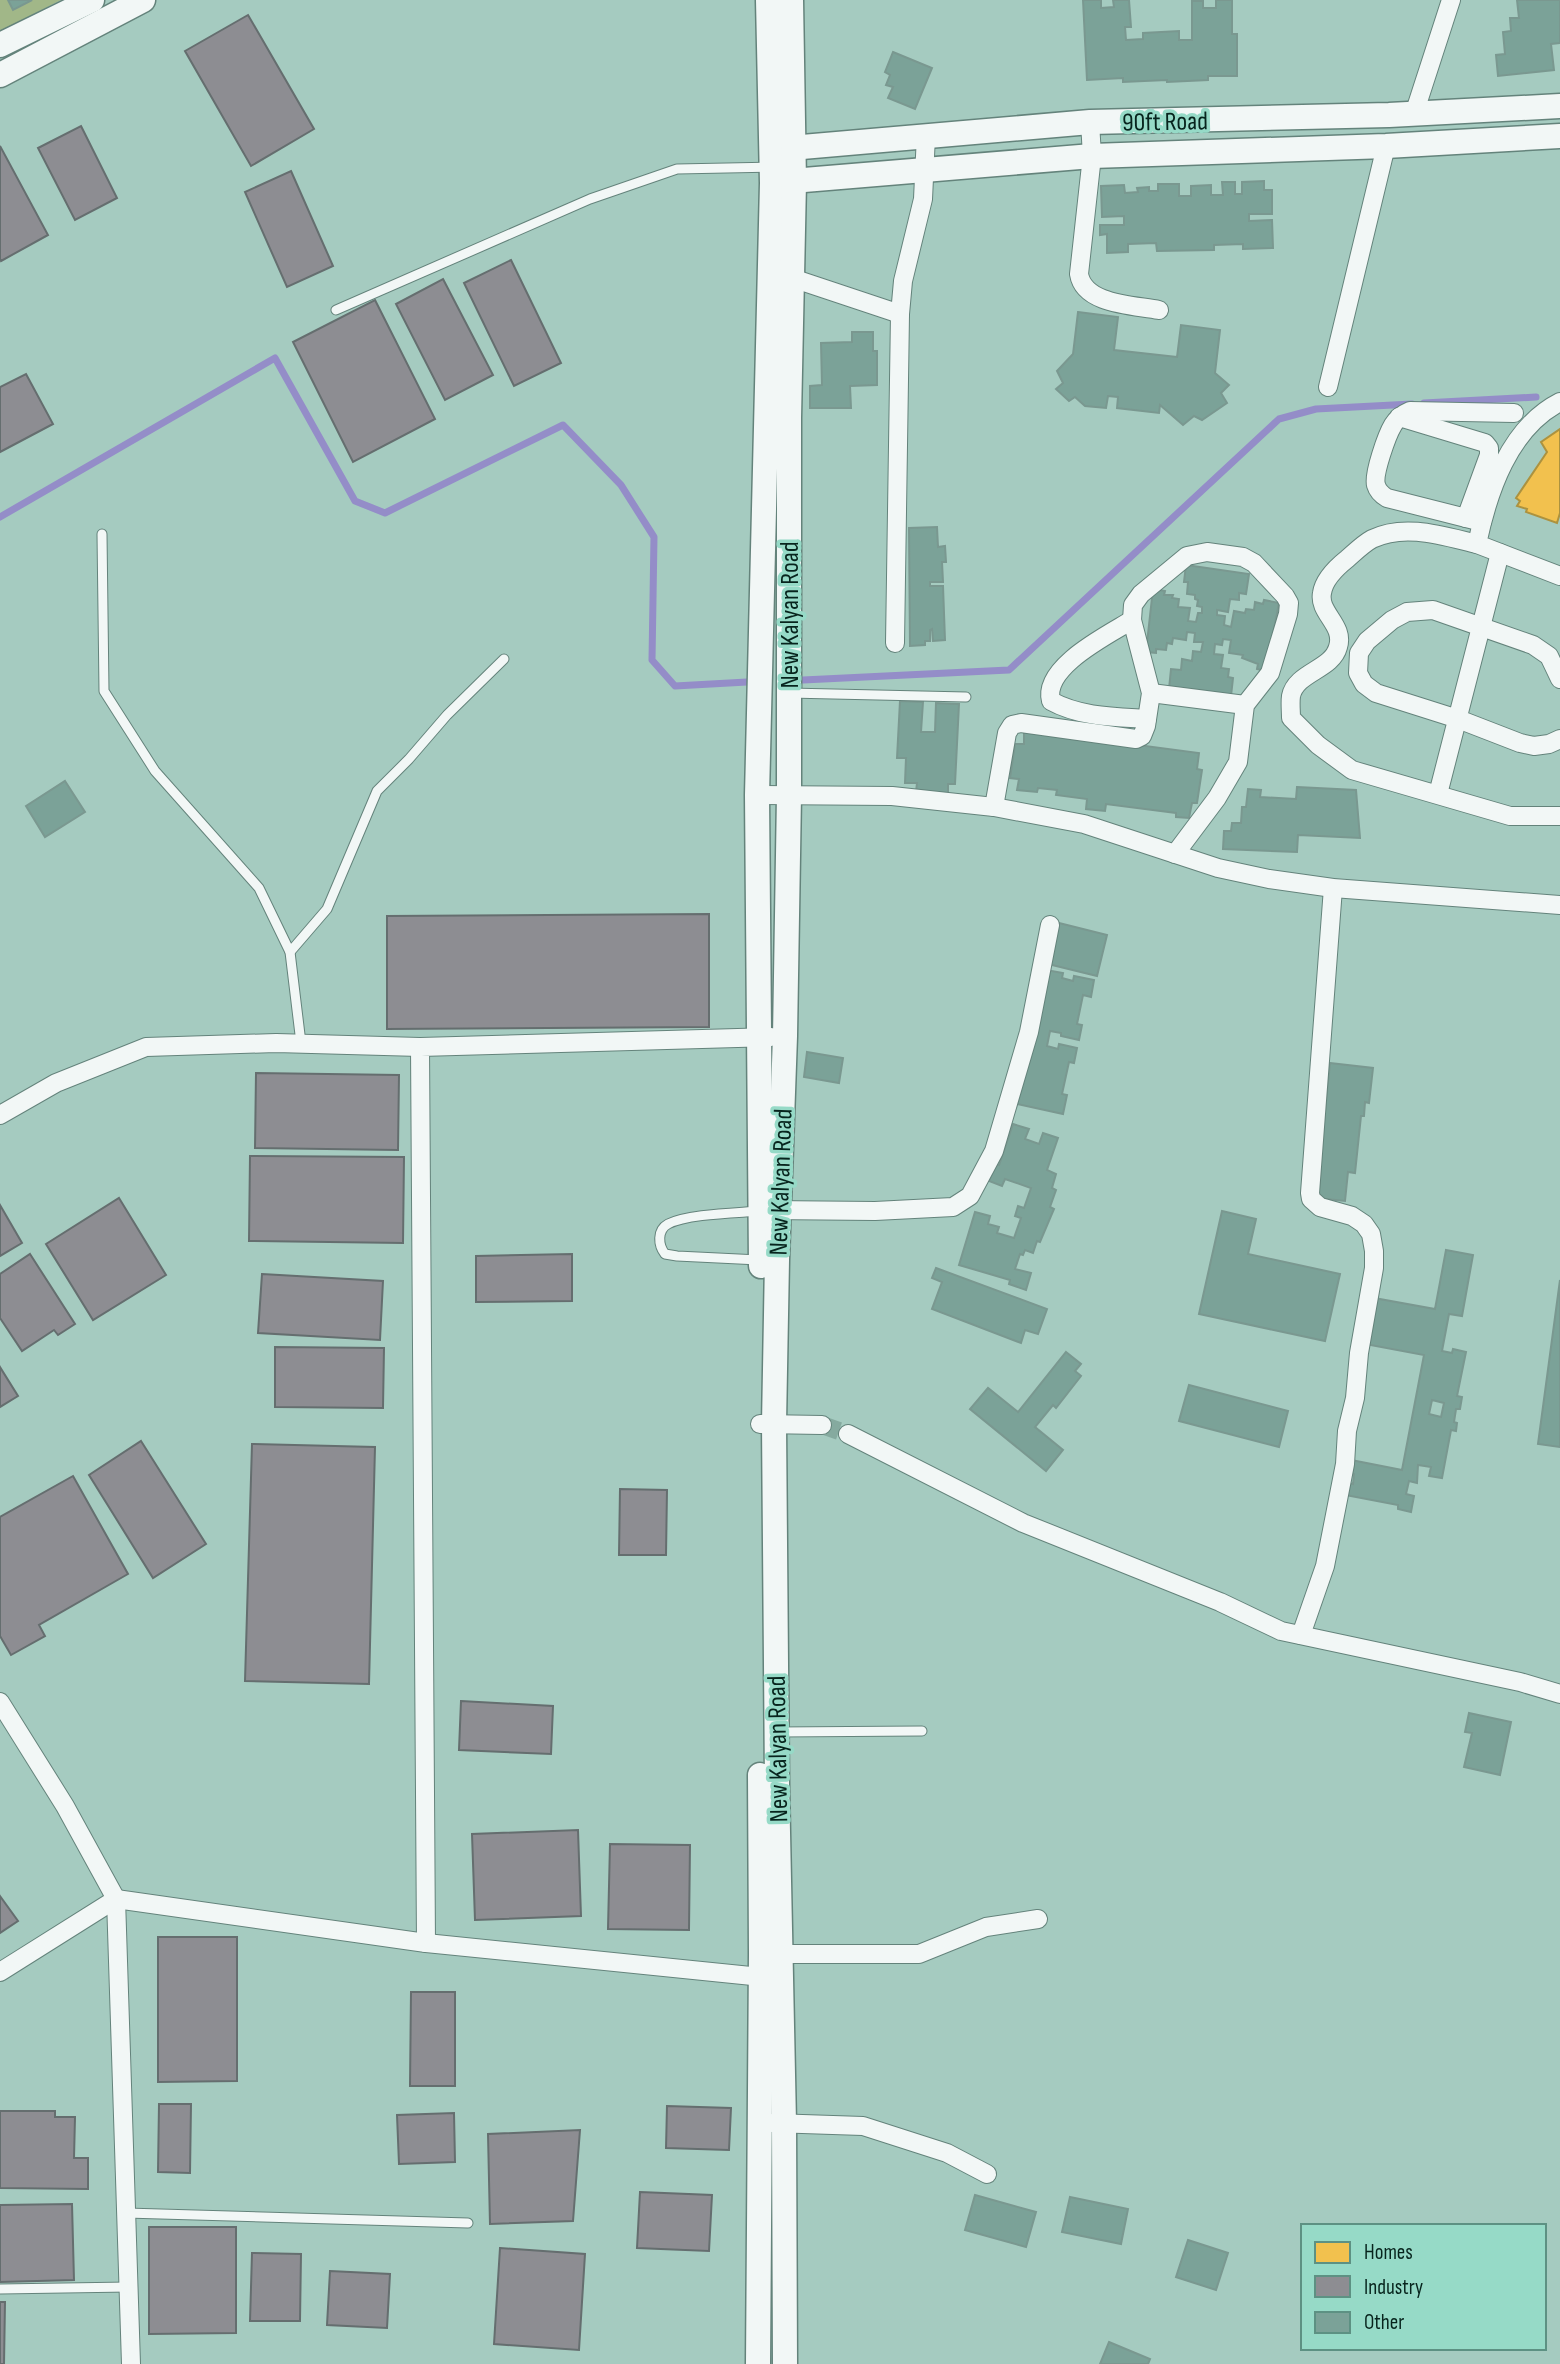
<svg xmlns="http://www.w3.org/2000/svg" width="1560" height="2364" viewBox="0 0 1560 2364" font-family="'Sofia Sans Condensed',sans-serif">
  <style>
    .green { fill: #a1b788 }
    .homes { fill: #f2c14e; stroke: #ac923f; stroke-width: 2 }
    .industry { fill: #8d8d92; stroke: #656e6f; stroke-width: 2 }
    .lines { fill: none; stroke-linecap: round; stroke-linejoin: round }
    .stream { stroke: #948dc8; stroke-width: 7 }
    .building { fill: #7ba298; stroke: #7a9890; stroke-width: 2; fill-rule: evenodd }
    .street-tunnel { stroke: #85aa9f; stroke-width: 18; stroke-dasharray: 18 9; stroke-linecap: butt }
    .lane-casing { stroke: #64837b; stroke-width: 11 }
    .street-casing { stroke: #64837b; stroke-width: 20 }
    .secondary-casing { stroke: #64837b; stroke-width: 27 }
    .lane { stroke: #f2f7f6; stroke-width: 9 }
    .street { stroke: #f2f7f6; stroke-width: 18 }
    .secondary { stroke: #f2f7f6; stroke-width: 24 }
    .labels { text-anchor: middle; stroke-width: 7; stroke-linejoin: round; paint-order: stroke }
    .street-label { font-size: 26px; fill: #07241d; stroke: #96dac7 }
  </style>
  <rect width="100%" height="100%" fill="#a5cbc0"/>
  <path class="green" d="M 0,0 L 61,0 L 0,31 Z"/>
  <path class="homes" d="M 1560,429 L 1560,513 L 1557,523 L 1526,512 L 1527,509 L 1517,506 L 1520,501 L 1516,498 L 1547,452 L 1541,442 Z"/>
  <g class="industry">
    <path d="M 248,15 L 314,129 L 251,166 L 185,51 Z"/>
    <path d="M 81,126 L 117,198 L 75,220 L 38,148 Z"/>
    <path d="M 0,146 L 48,235 L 1,261 L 0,259 Z"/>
    <path d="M 291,171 L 333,266 L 287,287 L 245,192 Z"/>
    <path d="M 511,260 L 561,363 L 514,386 L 464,283 Z"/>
    <path d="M 443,279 L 493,375 L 445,400 L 396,304 Z"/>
    <path d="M 375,300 L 435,419 L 353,462 L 293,342 Z"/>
    <path d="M 26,374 L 53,424 L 0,452 L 0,387 Z"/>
    <path d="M 709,914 L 709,1027 L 387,1029 L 387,916 Z"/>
    <path d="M 256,1073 L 399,1075 L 398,1150 L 255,1148 Z"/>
    <path d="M 250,1156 L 404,1157 L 403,1243 L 249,1241 Z"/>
    <path d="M 119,1198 L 166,1275 L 93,1320 L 46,1244 Z"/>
    <path d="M 0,1205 L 22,1243 L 0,1256 Z"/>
    <path d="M 30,1254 L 75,1324 L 58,1335 L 54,1330 L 22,1351 L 0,1318 L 0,1274 Z"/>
    <path d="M 572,1254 L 572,1301 L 476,1302 L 476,1256 Z"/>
    <path d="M 262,1274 L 383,1281 L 380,1340 L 258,1333 Z"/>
    <path d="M 275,1347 L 384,1348 L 383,1408 L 275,1407 Z"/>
    <path d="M 0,1367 L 18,1396 L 0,1407 Z"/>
    <path d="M 141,1441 L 206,1544 L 153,1578 L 89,1475 Z"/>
    <path d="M 252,1444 L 375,1447 L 369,1684 L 245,1681 Z"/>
    <path d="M 73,1476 L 128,1574 L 39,1625 L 45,1636 L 11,1655 L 0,1636 L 0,1517 Z"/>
    <path d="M 620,1489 L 667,1490 L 666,1555 L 619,1555 Z"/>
    <path d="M 461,1701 L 553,1706 L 551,1754 L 459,1750 Z"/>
    <path d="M 578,1830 L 581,1916 L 475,1920 L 472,1834 Z"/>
    <path d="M 610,1844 L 690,1845 L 689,1930 L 608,1929 Z"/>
    <path d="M 0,1896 L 18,1921 L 0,1933 Z"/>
    <path d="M 158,1937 L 237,1937 L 237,2081 L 158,2082 Z"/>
    <path d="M 411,1992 L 455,1992 L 455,2086 L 410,2086 Z"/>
    <path d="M 159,2104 L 191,2104 L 190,2173 L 158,2172 Z"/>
    <path d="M 667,2106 L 731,2108 L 729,2150 L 666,2148 Z"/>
    <path d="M 0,2111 L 55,2111 L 55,2117 L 75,2117 L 74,2158 L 88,2158 L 88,2189 L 0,2188 Z"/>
    <path d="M 454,2113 L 455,2162 L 399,2164 L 397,2115 Z"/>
    <path d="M 580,2130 L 573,2221 L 490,2224 L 488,2134 Z"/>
    <path d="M 640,2192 L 712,2195 L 709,2251 L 637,2248 Z"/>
    <path d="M 72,2204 L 74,2280 L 0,2282 L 0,2205 Z"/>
    <path d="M 149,2227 L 236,2227 L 236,2333 L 149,2334 Z"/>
    <path d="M 500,2248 L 585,2254 L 579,2350 L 494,2344 Z"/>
    <path d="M 252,2253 L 301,2254 L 300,2321 L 250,2321 Z"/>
    <path d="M 330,2271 L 390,2274 L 387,2328 L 327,2325 Z"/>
    <path d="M 0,2302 L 5,2302 L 4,2364 L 0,2364 Z"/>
  </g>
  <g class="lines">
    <g class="stream">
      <path d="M 1424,403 L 1536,397"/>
      <path d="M 0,517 L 275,358 L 355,501 L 385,513 L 563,425 L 621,485 L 654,537 L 652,660 L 675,686 L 747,682"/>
      <path d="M 803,680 L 1009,670 L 1279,419 L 1316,409 L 1412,404"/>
    </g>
  </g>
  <g class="building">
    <path d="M 8,0 L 32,0 L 13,10 Z"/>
    <path d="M 1083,0 L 1101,0 L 1101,8 L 1114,7 L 1113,0 L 1129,0 L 1131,27 L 1125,27 L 1126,40 L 1143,39 L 1143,33 L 1179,31 L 1179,40 L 1192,40 L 1192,1 L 1203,1 L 1203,8 L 1216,8 L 1216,0 L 1232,0 L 1232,34 L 1237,34 L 1237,76 L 1208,76 L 1208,80 L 1167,82 L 1167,80 L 1123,82 L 1123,78 L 1087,80 Z"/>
    <path d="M 1517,0 L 1560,0 L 1560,43 L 1551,44 L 1554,70 L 1498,76 L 1496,55 L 1505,54 L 1503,32 L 1511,31 L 1510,18 L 1519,18 Z"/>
    <path d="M 893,52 L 932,68 L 915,109 L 888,98 L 893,87 L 886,85 L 890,75 L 885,72 Z"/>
    <path d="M 1264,181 L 1264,190 L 1272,190 L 1272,214 L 1249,214 L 1249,221 L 1272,220 L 1273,248 L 1243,249 L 1243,244 L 1214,245 L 1214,250 L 1157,251 L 1156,243 L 1128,244 L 1128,252 L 1107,253 L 1107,234 L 1100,235 L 1100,225 L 1124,225 L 1124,216 L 1102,217 L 1101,186 L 1124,185 L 1125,193 L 1138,192 L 1137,188 L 1149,187 L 1149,191 L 1158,191 L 1158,184 L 1179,184 L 1179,196 L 1191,196 L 1191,186 L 1211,185 L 1211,195 L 1223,195 L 1222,182 L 1235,182 L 1235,194 L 1242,194 L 1242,182 Z"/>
    <path d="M 1078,312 L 1118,317 L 1114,350 L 1177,357 L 1181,325 L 1220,330 L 1215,373 L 1229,385 L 1221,393 L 1227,403 L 1202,420 L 1194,416 L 1183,425 L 1160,405 L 1159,413 L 1117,408 L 1118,397 L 1108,396 L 1106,408 L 1085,406 L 1075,397 L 1069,401 L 1056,389 L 1063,383 L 1057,371 L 1073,354 Z"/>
    <path d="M 852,332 L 873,332 L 873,351 L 877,351 L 877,385 L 850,386 L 851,408 L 810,408 L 810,386 L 822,385 L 821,343 L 852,342 Z"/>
    <path d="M 937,527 L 938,547 L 945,546 L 946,562 L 942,562 L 943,582 L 930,582 L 930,586 L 943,586 L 945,640 L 933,641 L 932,629 L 930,630 L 930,641 L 925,641 L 925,645 L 910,646 L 909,528 Z"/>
    <path d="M 1186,565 L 1249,574 L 1246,594 L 1239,593 L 1239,600 L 1230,599 L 1228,612 L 1217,610 L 1217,615 L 1225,616 L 1224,625 L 1231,627 L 1234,611 L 1245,613 L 1246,609 L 1254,610 L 1255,602 L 1263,604 L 1264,600 L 1279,603 L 1266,671 L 1257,669 L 1258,664 L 1242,658 L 1243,655 L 1229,653 L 1231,640 L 1223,639 L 1222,645 L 1215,644 L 1214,654 L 1223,655 L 1221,668 L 1229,669 L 1228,677 L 1233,678 L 1231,696 L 1169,689 L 1171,669 L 1181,670 L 1182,659 L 1192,661 L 1193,651 L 1201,652 L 1203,642 L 1194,642 L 1195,633 L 1187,632 L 1186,640 L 1173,638 L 1172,644 L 1167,643 L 1166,650 L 1156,649 L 1156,653 L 1146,652 L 1153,589 L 1165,591 L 1164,595 L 1173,595 L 1172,598 L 1179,599 L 1178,607 L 1190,608 L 1188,621 L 1196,622 L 1198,613 L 1202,613 L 1202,607 L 1197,606 L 1198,600 L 1195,599 L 1195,595 L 1187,594 L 1188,582 L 1184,582 Z"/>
    <path d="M 900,701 L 923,702 L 921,732 L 935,732 L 936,703 L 959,704 L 955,784 L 948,784 L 948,794 L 916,792 L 917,783 L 905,783 L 906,758 L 897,758 Z"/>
    <path d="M 1024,730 L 1199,753 L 1197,769 L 1202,770 L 1197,803 L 1192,803 L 1189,818 L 1176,817 L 1176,813 L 1106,804 L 1105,811 L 1086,809 L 1087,799 L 1056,795 L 1057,790 L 1038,788 L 1037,792 L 1017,790 L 1019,779 L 1010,778 L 1015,744 L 1024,744 Z"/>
    <path d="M 65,781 L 85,812 L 45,837 L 26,806 Z"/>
    <path d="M 1297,787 L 1356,790 L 1360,838 L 1298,835 L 1297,852 L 1223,849 L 1224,831 L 1231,831 L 1232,823 L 1241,823 L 1242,807 L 1246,807 L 1248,789 L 1261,790 L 1260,797 L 1296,799 Z"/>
    <path d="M 1059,923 L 1107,935 L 1097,976 L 1048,964 Z"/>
    <path d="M 1046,970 L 1063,973 L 1062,978 L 1073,981 L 1074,976 L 1094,980 L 1091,997 L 1083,995 L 1077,1024 L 1082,1025 L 1079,1040 L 1061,1036 L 1061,1033 L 1050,1031 L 1047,1046 L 1058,1049 L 1059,1044 L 1077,1048 L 1074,1063 L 1069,1062 L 1062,1094 L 1067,1095 L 1063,1114 L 1017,1104 Z"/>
    <path d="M 807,1052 L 843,1058 L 839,1083 L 804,1077 Z"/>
    <path d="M 1330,1063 L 1373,1068 L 1369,1103 L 1365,1102 L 1364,1116 L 1361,1116 L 1355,1173 L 1348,1172 L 1345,1201 L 1316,1198 Z"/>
    <path d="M 1013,1124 L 1029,1129 L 1025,1139 L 1039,1144 L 1043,1133 L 1058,1138 L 1047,1170 L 1056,1174 L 1052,1188 L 1056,1190 L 1050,1207 L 1054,1209 L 1040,1242 L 1037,1241 L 1033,1253 L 1025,1250 L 1023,1255 L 1020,1254 L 1015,1269 L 1031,1273 L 1026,1290 L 1009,1284 L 1010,1280 L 959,1265 L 975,1212 L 990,1216 L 988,1224 L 999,1227 L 997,1233 L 1014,1238 L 1021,1218 L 1015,1216 L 1018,1206 L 1024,1208 L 1031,1188 L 1005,1179 L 1002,1186 L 989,1181 L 995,1164 L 999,1165 Z"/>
    <path d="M 1222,1211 L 1256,1219 L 1248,1254 L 1340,1274 L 1325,1341 L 1199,1314 Z"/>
    <path d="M 1446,1250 L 1473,1255 L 1462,1316 L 1449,1314 L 1442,1351 L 1452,1353 L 1453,1349 L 1466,1352 L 1457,1396 L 1462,1397 L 1460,1409 L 1456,1409 L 1454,1422 L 1457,1423 L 1456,1431 L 1451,1430 L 1442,1478 L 1429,1476 L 1431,1467 L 1418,1465 L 1417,1483 L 1409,1481 L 1406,1494 L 1414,1496 L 1411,1512 L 1398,1509 L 1398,1505 L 1340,1494 L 1342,1482 L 1353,1484 L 1354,1474 L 1344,1472 L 1346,1459 L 1402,1470 L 1424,1355 L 1365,1344 L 1374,1298 L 1435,1309 ZM 1432,1400 L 1444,1403 L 1441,1417 L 1429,1414 Z"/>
    <path d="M 936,1268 L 1047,1309 L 1038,1334 L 1025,1330 L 1021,1343 L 932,1309 L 942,1282 L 932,1278 Z"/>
    <path d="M 1560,1280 L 1560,1447 L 1538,1444 Z"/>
    <path d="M 1066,1352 L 1081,1364 L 1075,1371 L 1081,1376 L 1056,1408 L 1053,1405 L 1035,1427 L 1063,1450 L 1046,1471 L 970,1409 L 988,1388 L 1018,1412 Z"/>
    <path d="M 1189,1385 L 1288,1411 L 1279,1447 L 1179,1421 Z"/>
    <path d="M 1469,1713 L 1511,1722 L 1500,1775 L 1464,1767 L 1472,1733 L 1465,1732 Z"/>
    <path d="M 975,2195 L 1036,2212 L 1026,2247 L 965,2230 Z"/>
    <path d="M 1070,2197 L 1128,2209 L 1121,2244 L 1062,2232 Z"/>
    <path d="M 1188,2240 L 1228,2253 L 1216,2290 L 1176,2277 Z"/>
    <path d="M 1109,2342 L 1150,2359 L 1148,2364 L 1100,2364 Z"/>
  </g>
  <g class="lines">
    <path class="street-tunnel" d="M 822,1425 L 848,1434"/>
    <defs>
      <g id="lane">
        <path d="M 336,310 L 590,199 L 677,169 L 771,167"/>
        <path d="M 102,534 L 104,691 L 155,771 L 259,888 L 290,952 L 301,1043"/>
        <path d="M 789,693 L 966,697"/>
        <path d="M 290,952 L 327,909 L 377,791 L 409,759 L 447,715 L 504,659"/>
        <path d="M 759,1211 C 736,1213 687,1214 668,1224 C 657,1230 658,1245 665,1254 L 677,1256 L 759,1260"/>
        <path d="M 777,1732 L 922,1731"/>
        <path d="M 126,2213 L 468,2223"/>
        <path d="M 0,2289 L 129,2287"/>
      </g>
      <g id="street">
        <path d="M 1414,114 L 1451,0"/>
        <path d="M 1090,122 L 1092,156 L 1079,274 C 1084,305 1134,305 1159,310"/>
        <path d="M 792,278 L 900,314"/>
        <path d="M 1328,387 L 1386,146"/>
        <path d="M 1560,402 C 1509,428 1488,492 1477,544 L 1560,576"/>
        <path d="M 1399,417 L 1485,443 L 1489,448 L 1489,455 L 1466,518"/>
        <path d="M 1482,522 L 1387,498 C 1382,495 1378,492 1376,485 C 1373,474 1387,435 1393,425 C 1397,418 1403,414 1410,411 L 1514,413"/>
        <path d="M 1477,544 C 1443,536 1405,523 1372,539 C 1363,544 1355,552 1347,559 C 1337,567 1324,579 1322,593 C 1318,613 1345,625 1338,647 C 1332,670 1296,672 1291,696 C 1290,703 1291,711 1291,718 L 1318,745 L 1352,770 L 1510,816 L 1560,816"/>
        <path d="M 1132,620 C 1108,635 1042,667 1051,701 C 1080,717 1115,717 1147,719"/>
        <path d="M 895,643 L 900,314 L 903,281 L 923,199 L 926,135"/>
        <path d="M 1560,679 L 1549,656 L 1533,645 L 1433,610 L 1407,612 L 1392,620 L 1367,641 L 1359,653 L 1358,673 L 1364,684 L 1376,693 L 1458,719 L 1520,743 L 1534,746 L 1549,744 L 1560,739"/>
        <path d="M 1151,693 L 1245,705"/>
        <path d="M 1438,794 L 1500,553"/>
        <path d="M 757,795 L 892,796 L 994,807 L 1084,824 L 1218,868 L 1269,879 L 1333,888 L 1560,905"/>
        <path d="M 994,807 L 1007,733 L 1012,725 L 1021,723 L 1136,739 L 1142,736 L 1146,726 L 1151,693 L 1132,620 L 1133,605 L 1141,594 L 1187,556 L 1207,552 L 1243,557 L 1254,563 L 1285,596 L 1289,603 L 1288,614 L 1270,673 L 1245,705 L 1238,762 L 1217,798 L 1175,854"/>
        <path d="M 0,1115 L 56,1083 L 146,1047 L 276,1043 L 420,1047"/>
        <path d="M 768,1210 L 875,1211 L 953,1207 L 970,1196 L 994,1151 L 1029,1032 L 1050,925"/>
        <path d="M 760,1424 L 822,1425"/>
        <path d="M 848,1434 L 1023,1523 L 1220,1602 L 1281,1631 L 1520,1682 L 1560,1694"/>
        <path d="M 1301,1635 L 1325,1566 L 1345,1464 L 1347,1431 L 1355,1398 L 1359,1353 L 1374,1268 L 1374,1251 L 1371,1234 L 1364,1224 L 1352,1216 L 1320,1207 L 1311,1199 L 1310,1193 L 1333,888"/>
        <path d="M 0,1702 L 65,1806 L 116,1899 L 131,2364"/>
        <path d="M 426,1943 L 420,1047 L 771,1037"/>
        <path d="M 768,1954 L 919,1954 L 986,1927 L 1038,1919"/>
        <path d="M 0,1972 L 116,1899 L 426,1943 L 772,1978"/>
        <path d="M 772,2123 L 863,2126 L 947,2153 L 987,2174"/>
      </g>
      <g id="secondary">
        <path d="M 0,45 L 92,0"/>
        <path d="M 0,75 L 143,0"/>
        <path d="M 779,149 L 1090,122 L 1389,115 L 1560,106"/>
        <path d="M 780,182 L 1092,156 L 1386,146 L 1560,136"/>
        <path d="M 761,1266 L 757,795 L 772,183 L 768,0"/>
        <path d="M 758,2364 L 761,1954 L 760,1775"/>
        <path d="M 785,2364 L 784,2123 L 777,1784 L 774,1424 L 777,1260 L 785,1036 L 789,795 L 789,418 L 794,182 L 791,0"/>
      </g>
    </defs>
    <use href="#lane" class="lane-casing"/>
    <use href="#street" class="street-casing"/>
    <use href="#secondary" class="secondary-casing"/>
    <use href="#lane" class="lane"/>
    <use href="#street" class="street"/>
    <use href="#secondary" class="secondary"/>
  </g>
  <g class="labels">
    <g class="street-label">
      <text transform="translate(1165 121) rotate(-1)" y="9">90ft Road</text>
      <text transform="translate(789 615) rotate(-90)" y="9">New Kalyan Road</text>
      <text transform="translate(780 1182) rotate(-88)" y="9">New Kalyan Road</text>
      <text transform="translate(777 1749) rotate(-91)" y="9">New Kalyan Road</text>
    </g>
  </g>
  <rect x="1301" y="2224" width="245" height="126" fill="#96dac7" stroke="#5d9183" stroke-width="2"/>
  <rect x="1315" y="2242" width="35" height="21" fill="#f2c14e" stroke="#5d9183" stroke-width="2"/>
  <text x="1364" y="2259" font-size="21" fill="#07241d">Homes</text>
  <rect x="1315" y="2276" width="35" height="21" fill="#8d8d92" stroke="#5d9183" stroke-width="2"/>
  <text x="1364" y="2294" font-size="21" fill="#07241d">Industry</text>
  <rect x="1315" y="2312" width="35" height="21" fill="#7ba298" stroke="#5d9183" stroke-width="2"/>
  <text x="1364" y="2329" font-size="21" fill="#07241d">Other</text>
</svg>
